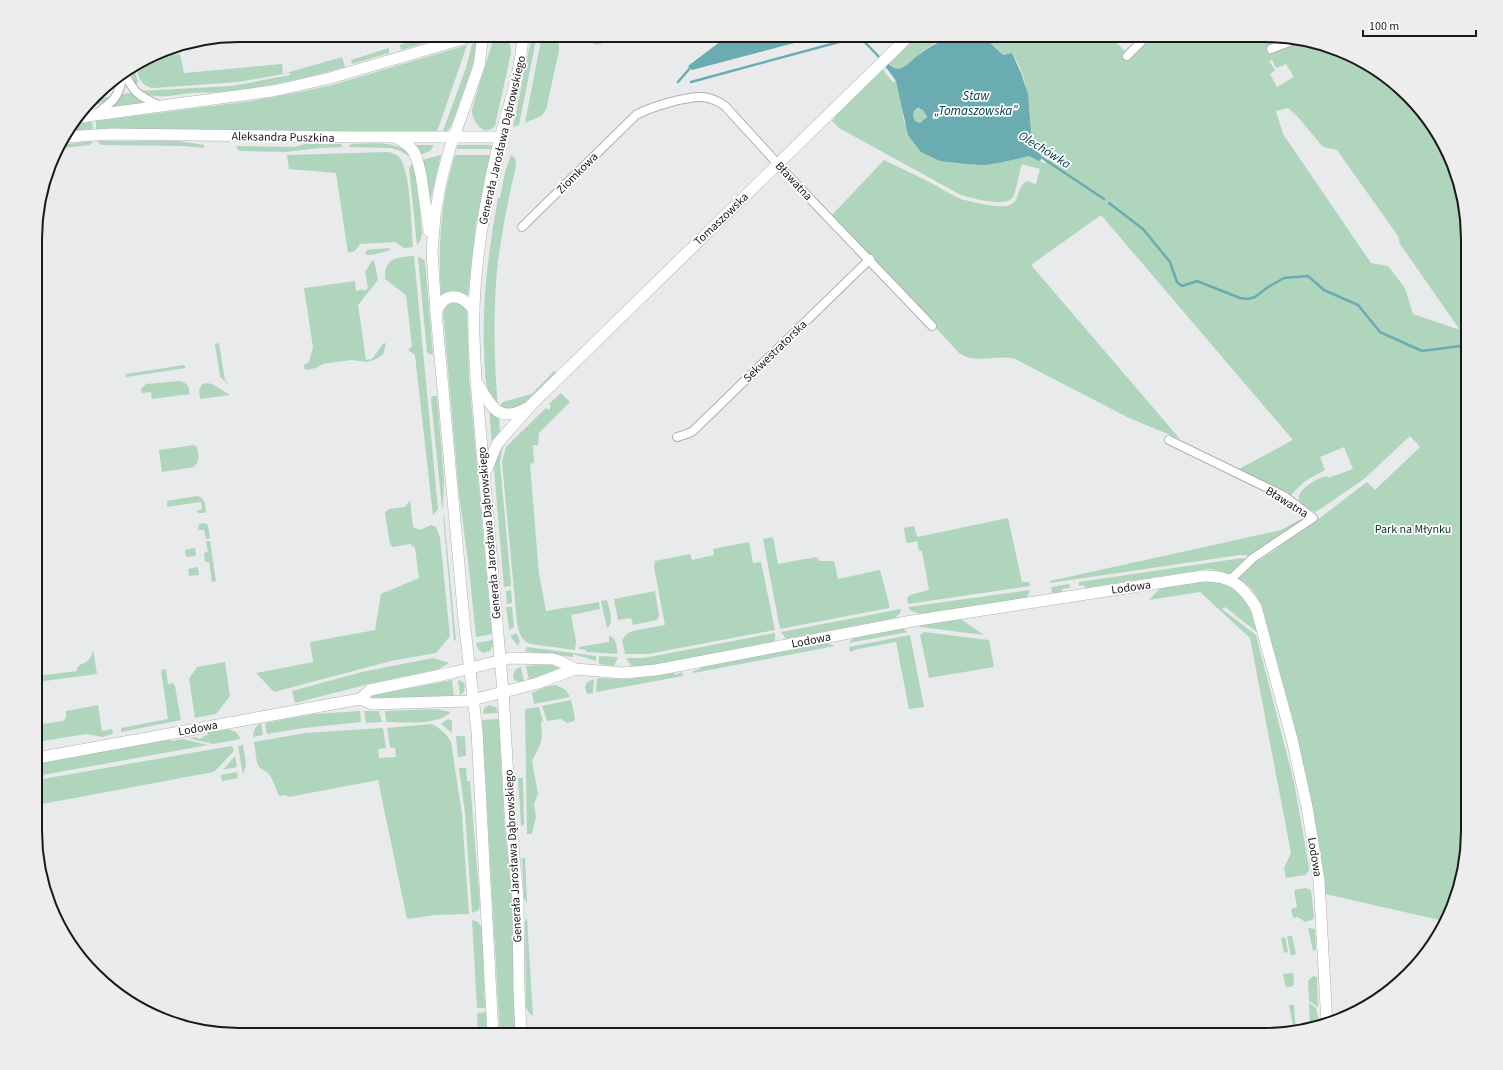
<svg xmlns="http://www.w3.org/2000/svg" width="1503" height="1070" viewBox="0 0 1503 1070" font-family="'Source Sans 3',sans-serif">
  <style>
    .green { fill: #afd5bd; fill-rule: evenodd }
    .water { fill: #6babb2; fill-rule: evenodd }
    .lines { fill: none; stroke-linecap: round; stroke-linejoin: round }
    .stream { stroke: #6babb2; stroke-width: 2.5 }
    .street-casing { stroke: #afb0b1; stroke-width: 10 }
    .secondary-casing { stroke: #afb0b1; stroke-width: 12 }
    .street { stroke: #fff; stroke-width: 8 }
    .secondary { stroke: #fff; stroke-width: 11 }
    .labels { text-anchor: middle; stroke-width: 3.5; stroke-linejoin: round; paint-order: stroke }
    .street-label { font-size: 12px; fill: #191919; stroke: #fff }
    .park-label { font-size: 12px; fill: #0a321f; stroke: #fff }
    .water-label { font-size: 13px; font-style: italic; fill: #034248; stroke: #fff }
    .rim { fill: none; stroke: #191919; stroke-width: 2 }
  </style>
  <rect width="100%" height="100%" fill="#e9eaeb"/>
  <g class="green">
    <path d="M 433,35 L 449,35 L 402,50 L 399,45 Z"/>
    <path d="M 532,35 L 537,35 L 519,125 L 513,127 Z"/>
    <path d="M 542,35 L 555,35 C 559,40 559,44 559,51 L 546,110 L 541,116 L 525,123 Z"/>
    <path d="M 591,35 L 610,35 C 605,42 602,46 593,44 Z"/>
    <path d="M 918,35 L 1109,35 L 1129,55 L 1150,35 L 1277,35 L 1330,46 L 1388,77 L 1426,115 L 1447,149 L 1468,226 L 1468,844 L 1457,897 L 1444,921 L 1325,894 L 1312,806 L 1294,724 L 1262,608 C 1257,595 1250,584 1236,578 L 1255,560 L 1257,562 L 1304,530 L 1367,482 L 1375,490 L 1420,447 L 1410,436 L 1364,479 L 1316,512 C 1312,511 1308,509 1304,506 C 1287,495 1316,478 1327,476 L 1328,478 L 1353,469 L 1344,447 L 1320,457 L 1325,470 L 1305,481 L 1289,497 L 1237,470 L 1293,440 L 1101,215 L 1031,265 L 1180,439 L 1129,418 L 1015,359 C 996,354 977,365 959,353 L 832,215 L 884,160 C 900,168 916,175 931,183 C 941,188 951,195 961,199 C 971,202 1000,209 1010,205 C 1021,200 1015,188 1027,181 L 1036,184 L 1040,169 L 1022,164 C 1019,172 1016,192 1013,197 C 1005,208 971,198 961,195 L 839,128 L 832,121 L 839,112 L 882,69 L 893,82 L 896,81 L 902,105 L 904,123 L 1019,158 L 1029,156 L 1045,163 L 1049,158 L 1035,146 L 1032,141 C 1030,112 1029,78 1012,53 L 1003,55 C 997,49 992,43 984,39 C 969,30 942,38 928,47 C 919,53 911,64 901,68 C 895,70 891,67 888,63 L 892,61 ZM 1272,60 L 1276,68 L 1286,64 L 1294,77 L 1277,87 L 1270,74 L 1275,70 L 1269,61 ZM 1288,108 L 1298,117 L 1323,147 L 1337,150 L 1398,236 L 1400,244 L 1460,330 L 1413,314 L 1405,288 L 1388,266 L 1371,263 L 1283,134 L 1276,111 Z"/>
    <path d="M 496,37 C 507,35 511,44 511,53 L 495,126 C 484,139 471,120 472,109 L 493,40 Z"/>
    <path d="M 476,43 L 477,44 L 474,60 L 468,79 L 451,126 L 447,131 L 443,131 L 466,68 L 472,44 Z"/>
    <path d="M 467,45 L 437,132 L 96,129 L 96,121 L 251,101 L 300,92 L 332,85 Z"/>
    <path d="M 389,48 L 389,53 L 352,64 L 351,60 Z"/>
    <path d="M 169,49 L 170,55 L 180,54 L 184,73 L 282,64 L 283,74 L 342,57 L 345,67 C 304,79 263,88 221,92 C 212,93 203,92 193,93 C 174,94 158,101 139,91 L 232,86 L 290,75 L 290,73 L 283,74 L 238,82 L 154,88 C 141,87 138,77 136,66 L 161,50 Z"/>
    <path d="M 134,67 L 138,82 L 136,87 L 130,70 Z"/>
    <path d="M 131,93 L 146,103 L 111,107 L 122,94 Z"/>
    <path d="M 112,96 L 105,102 L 95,105 L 97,99 Z"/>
    <circle cx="919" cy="116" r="7"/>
    <path d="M 92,122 L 93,129 L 70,131 L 75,124 Z"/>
    <path d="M 93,141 L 90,145 L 56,149 L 59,145 Z"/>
    <path d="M 97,141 L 179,141 L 204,145 L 204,148 L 185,146 L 101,145 Z"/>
    <path d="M 305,144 L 341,144 L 343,147 L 320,148 L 286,152 L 241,151 L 238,150 L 236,146 L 295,147 Z"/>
    <path d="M 351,144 C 370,144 399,139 411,157 L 400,151 L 391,148 L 349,147 Z"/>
    <path d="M 414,145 L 434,145 L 430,151 L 420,155 Z"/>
    <path d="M 458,145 L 492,145 L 491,149 L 457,149 Z"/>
    <path d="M 388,152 C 393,153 399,155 401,160 C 411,177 411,225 413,247 L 404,248 L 395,242 L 360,244 L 355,251 L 348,253 L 336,173 L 289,169 L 287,155 Z"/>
    <path d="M 441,155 L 431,198 L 430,199 L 422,160 Z"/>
    <path d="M 455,155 L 490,155 L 476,224 L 468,296 C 458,289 451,290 441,296 C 438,246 440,203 455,155 Z"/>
    <path d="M 511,155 L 515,158 L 516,166 C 508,200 501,235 497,270 C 493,316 494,362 498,407 C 495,403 491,399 489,395 C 484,380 485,365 484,349 C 482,298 489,248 498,198 L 500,198 L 505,172 Z"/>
    <path d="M 413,163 L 417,179 L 422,234 L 421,239 L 417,245 L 409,168 Z"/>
    <path d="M 389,248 L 391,250 C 382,252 376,255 367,255 L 365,253 L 367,250 Z"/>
    <path d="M 414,256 L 438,509 L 433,515 L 415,355 L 408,350 L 412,346 L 406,295 L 385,279 C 384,258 397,257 414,256 Z"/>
    <path d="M 418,257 L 421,258 L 425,261 L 433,355 L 427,353 Z"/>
    <path d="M 374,260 L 378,280 L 358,305 L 366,360 L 372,359 L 383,344 L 386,343 L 383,355 L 374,360 L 366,362 L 352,360 L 323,364 L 316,368 L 305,370 L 304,365 L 309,362 L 313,347 L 304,288 L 355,281 L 356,291 L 363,289 L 364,291 L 368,288 L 365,272 L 371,262 Z"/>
    <path d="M 455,302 L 460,303 L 467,311 L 469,378 L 492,634 L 476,637 L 469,569 L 459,494 L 443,312 L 447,305 Z"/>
    <path d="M 219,343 L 225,380 L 228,383 L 228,384 L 220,377 L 215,344 Z"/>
    <path d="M 184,365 L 186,368 L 126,377 L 126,374 Z"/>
    <path d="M 554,371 L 557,374 L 523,404 L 516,408 L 502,409 L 501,403 L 503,402 L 532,394 Z"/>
    <path d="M 180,381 C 188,383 189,387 190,394 L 152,399 L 151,392 L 142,393 L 141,389 L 146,384 Z"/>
    <path d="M 208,383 L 214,385 L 230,395 L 200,399 L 199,390 L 202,384 Z"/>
    <path d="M 561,393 L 570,402 L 539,433 L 538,445 L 533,445 L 534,463 L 530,464 L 539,574 L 546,611 L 599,602 L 600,609 L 571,615 L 576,641 L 575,650 L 531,644 C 521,641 519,633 517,623 L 502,462 L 506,447 L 546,408 L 549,410 L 551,406 L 549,404 Z"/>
    <path d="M 433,396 L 437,396 L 444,480 L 443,506 L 442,508 L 431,399 Z"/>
    <path d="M 489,409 L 499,416 L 500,433 L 492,445 Z"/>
    <path d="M 505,442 L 502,450 L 500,463 L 511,584 L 511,586 L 504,587 L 494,470 L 497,452 Z"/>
    <path d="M 194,445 L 197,447 C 199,455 200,461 194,467 L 162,472 L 159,450 Z"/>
    <path d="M 197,496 C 205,498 205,503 206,511 L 204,513 L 198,513 L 196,511 L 202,509 L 201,502 L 167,507 L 167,501 Z"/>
    <path d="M 410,500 L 413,527 L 420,530 L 431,525 L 436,527 L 440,538 L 450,636 L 436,653 L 391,661 L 274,692 L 256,673 L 313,662 L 310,642 L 375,630 L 381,594 L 419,578 L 415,548 L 410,544 L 393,547 L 390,544 L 385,513 L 389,509 L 405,507 Z"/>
    <path d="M 443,515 L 444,515 L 456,641 L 454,640 Z"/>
    <path d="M 1008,518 L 1022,582 L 1029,582 L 1030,586 L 908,604 L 907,598 L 910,595 L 929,590 L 922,551 L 919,551 L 917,541 L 908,543 L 906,542 L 904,528 L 914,526 L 917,537 Z"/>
    <path d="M 1301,519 L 1299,524 L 1252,556 L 1240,555 L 1077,579 L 1050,583 L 1050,581 L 1281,530 Z"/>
    <path d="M 205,523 L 208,525 L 210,538 L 206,539 L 204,530 L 198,530 L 199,524 Z"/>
    <path d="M 773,537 L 778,564 L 816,557 L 820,561 L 834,561 L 838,579 L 880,570 L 889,604 L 889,608 L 780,629 L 763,539 Z"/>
    <path d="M 206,541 L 210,541 L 216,581 L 212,582 L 209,562 L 205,562 L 204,553 L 208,552 Z"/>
    <path d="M 749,542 L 753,563 L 761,562 L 775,630 L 648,654 L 625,654 L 622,640 L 627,634 L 632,631 L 665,625 L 654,567 L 655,561 L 690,554 L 692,560 L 714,555 L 713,549 Z"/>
    <path d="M 195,548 L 196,556 L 186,557 L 185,550 Z"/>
    <path d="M 1242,558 L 1249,560 L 1233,573 L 1227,574 L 1212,569 L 1201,570 L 1085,588 L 1084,585 L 1079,586 L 1079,582 Z"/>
    <path d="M 198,567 L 199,575 L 189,576 L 188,569 Z"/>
    <path d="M 1203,580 C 1208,581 1214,580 1219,582 C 1244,587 1252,612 1258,633 L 1225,607 L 1222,609 L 1256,635 L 1294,782 L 1309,868 L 1309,871 L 1305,875 L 1286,878 L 1284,868 L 1291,853 L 1250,638 L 1200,592 L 1149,600 L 1162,586 Z"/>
    <path d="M 1069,584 L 1070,588 L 1062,589 L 1062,592 L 1052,594 L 1051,587 Z"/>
    <path d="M 511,590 L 512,603 L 507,604 L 506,591 Z"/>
    <path d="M 1030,590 L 1027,598 L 920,614 L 911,611 L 908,607 Z"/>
    <path d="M 655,591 L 659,615 L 657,620 L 633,625 L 631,618 L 618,620 L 614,599 Z"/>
    <path d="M 607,600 C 609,608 615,623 607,628 L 601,601 Z"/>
    <path d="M 506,607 L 512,607 L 514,627 L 509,630 Z"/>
    <path d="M 901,609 L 900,613 L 895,618 L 786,639 L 781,632 Z"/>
    <path d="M 959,618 L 984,635 L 920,627 L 922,624 Z"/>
    <path d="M 898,629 L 903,629 L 908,632 L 849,643 L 854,637 Z"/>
    <path d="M 924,632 L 989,640 L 994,667 L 929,678 L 920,635 Z"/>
    <path d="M 775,633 L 775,640 L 772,642 L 647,666 L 632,667 L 626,658 L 644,658 Z"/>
    <path d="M 515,634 L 517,634 L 520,641 L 518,646 L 510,636 Z"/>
    <path d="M 910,635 L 924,707 L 909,709 L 896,642 L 858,649 L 850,652 L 849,647 Z"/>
    <path d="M 609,636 C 617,637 616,647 618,654 L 586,652 L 586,650 L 579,649 L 579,647 L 609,642 Z"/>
    <path d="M 493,640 L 493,646 L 490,651 L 483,653 L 478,649 L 476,643 Z"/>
    <path d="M 827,643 L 835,646 L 694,673 L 693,671 L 700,669 L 700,667 Z"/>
    <path d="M 527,647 L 596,656 L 596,661 L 573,654 L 573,657 L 531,652 L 525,651 Z"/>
    <path d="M 93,649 L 97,674 L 37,682 L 37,676 L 77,671 C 78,659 90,669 93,649 Z"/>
    <path d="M 599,656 L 618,657 L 614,666 L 599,664 Z"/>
    <path d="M 433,658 L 449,663 L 439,669 L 431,671 L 369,684 L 295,703 L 292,691 L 362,672 Z"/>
    <path d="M 225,662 L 230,696 L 216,714 L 195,718 L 189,679 L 197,667 Z"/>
    <path d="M 538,665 L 551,665 L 560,668 L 529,680 L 526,666 Z"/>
    <path d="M 521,667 L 524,682 L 520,682 L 514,680 L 513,675 L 516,669 Z"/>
    <path d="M 166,669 L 168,684 L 173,683 L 175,686 L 181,720 L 121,732 L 121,728 L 168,719 L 161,670 Z"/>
    <path d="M 682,672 L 683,676 L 596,692 L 597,678 L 629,679 L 674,673 L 675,675 Z"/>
    <path d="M 594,679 L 593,693 L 587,694 L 585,687 L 587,682 Z"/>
    <path d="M 452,680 L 454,696 L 370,698 L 371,695 Z"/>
    <path d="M 458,680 L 463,682 L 465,686 L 464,692 L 460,695 Z"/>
    <path d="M 556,685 L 566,690 L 570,697 L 534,704 L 532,693 L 545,687 Z"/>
    <path d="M 571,700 L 575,718 L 574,721 L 567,723 L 561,719 L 547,721 L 542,706 Z"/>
    <path d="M 98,705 L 102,731 L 112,729 L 113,734 L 102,737 L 86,734 L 37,742 L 37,725 L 63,721 L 66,718 L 66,711 Z"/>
    <path d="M 489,705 L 496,707 L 498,713 L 483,714 L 484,708 Z"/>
    <path d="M 539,707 L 543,721 L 541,722 C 543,743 541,743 532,761 L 538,794 L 534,804 L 536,817 L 532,834 L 527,834 L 525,709 Z"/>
    <path d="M 437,709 L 451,712 C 437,726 405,722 386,722 L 385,711 Z"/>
    <path d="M 360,711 L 361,722 L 304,728 L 267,734 L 265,723 L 314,714 Z"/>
    <path d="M 364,711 L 379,711 L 382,722 L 366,723 Z"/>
    <path d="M 448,719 L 452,721 L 452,733 L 441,724 Z"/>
    <path d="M 499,719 L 504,817 L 512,899 L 515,1035 L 500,1035 L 482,720 Z"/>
    <path d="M 261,723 L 263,735 L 253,737 C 253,730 255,727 261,723 Z"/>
    <path d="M 431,724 C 439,727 447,734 451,742 L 462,814 L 469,914 L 435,915 L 407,919 L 378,780 L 289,797 L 286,795 L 279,796 L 272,779 L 268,773 L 260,768 L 257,763 L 254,742 L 305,733 L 383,728 L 386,748 L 378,749 L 379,758 L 396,757 L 395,748 L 390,747 L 387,728 Z"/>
    <path d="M 228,729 L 236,732 L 241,739 L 213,744 L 188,738 L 197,737 L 197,739 L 203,738 L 203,736 L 208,735 L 207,732 Z"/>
    <path d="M 456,736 L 465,736 L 466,756 L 458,757 Z"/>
    <path d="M 171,739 L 171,741 L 183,739 L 208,745 L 37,776 L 37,764 Z"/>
    <path d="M 243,745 L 246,765 L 243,775 L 238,746 Z"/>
    <path d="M 231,746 L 233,748 L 234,751 L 216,770 L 213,772 L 37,805 L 37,780 Z"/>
    <path d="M 235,756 L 237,767 L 223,770 Z"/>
    <path d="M 459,768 L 466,768 L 467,781 L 470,781 L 480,905 L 479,910 L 472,913 L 465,813 Z"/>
    <path d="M 237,772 L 238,778 L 222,781 L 221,775 Z"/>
    <path d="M 518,778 L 523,778 L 524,825 L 521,826 Z"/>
    <path d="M 522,858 L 525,858 L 527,903 L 524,898 Z"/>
    <path d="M 1306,888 L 1311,890 L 1314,917 L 1312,920 L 1305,922 L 1298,917 L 1293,918 L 1291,909 L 1297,907 L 1294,890 Z"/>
    <path d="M 527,918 L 533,1016 L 529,1013 L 526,1007 L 525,921 Z"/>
    <path d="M 472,920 L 478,922 L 482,928 L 485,1008 L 477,1008 Z"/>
    <path d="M 1308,928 L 1315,929 L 1316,950 L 1313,951 Z"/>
    <path d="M 1287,936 L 1292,936 L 1296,954 L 1291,956 Z"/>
    <path d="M 1285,937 L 1288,952 L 1284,953 L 1281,938 Z"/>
    <path d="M 1293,973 L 1294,984 L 1291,987 L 1286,987 L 1283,974 Z"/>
    <path d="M 1313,976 L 1317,977 L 1318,1007 L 1309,1001 L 1308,981 Z"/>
    <path d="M 1309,1003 L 1316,1008 L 1320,1027 L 1310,1029 Z"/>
    <path d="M 1289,1005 L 1294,1005 L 1296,1031 L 1294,1031 Z"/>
    <path d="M 486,1012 L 487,1035 L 478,1035 L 477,1013 Z"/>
  </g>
  <g class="water">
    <path d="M 729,35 L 825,35 L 692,70 L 688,66 Z"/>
    <path d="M 959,36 C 983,36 986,38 1003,55 L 1012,53 L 1013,55 L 1021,73 L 1028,94 L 1032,141 L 1035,146 L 1044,154 L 1040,156 L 1041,160 L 1039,161 L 1029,156 L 1003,162 L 985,165 L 967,164 L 940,161 L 921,152 L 908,135 L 896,81 L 885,66 L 888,63 C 891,67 896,70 901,68 C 907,66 912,60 917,56 C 930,46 942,39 959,36 ZM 918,108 L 923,110 L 927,117 L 920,123 L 915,121 L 913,116 L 914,111 Z"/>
  </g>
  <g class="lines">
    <g class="stream">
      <path d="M 858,35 L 881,59"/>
      <path d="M 678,82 L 690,68"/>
      <path d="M 691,82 L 850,39 L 863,42"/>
      <path d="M 1038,155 L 1104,199"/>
      <path d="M 1109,203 L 1143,229 L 1170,262 L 1177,282 L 1182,286 L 1197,281 L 1240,298 L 1248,299 L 1255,297 L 1268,287 L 1284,278 L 1308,276 L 1324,290 L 1358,305 L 1380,332 L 1422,351 L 1468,345"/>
    </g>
    <defs>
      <g id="street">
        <path d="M 1271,49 L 1297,39"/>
        <path d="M 1127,56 L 1148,35"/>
        <path d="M 124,73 C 136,96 139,95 160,106"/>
        <path d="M 95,115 C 116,99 117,99 124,74"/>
        <path d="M 522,227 L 636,115 C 650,107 687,96 703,97 C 711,98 718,101 725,106 L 797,185 L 932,326"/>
        <path d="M 677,437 L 687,434 L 693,431 L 870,259"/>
        <path d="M 1169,440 L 1284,496 L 1313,518 L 1253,558 L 1230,580"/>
      </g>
      <g id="secondary">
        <path d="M 483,35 L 479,66 L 449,151 L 441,181 L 435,215 L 432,252 L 436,312 L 464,620 L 477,731 L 493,1035"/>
        <path d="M 80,117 L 273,91 L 330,78 L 476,35"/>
        <path d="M 65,137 L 111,134 L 354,137 L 501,137"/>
        <path d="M 397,138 L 409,146 L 414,152 L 417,159 L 421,175 L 429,231"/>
        <path d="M 436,312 C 445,291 461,293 474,310"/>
        <path d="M 478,384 C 491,406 498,424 527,408"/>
        <path d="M 486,471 L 497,444 L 533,403 L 910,35"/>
        <path d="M 360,699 L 372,704 L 468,701 L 538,683 L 575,669 L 623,673 L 656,670 L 912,621 L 1203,576 C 1230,575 1242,585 1256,607 L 1292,739 L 1307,807 L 1319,880 L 1327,1024"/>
        <path d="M 37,758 L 360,699 L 370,690 L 451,673 L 510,658 L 553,659 L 559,661 L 575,669"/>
        <path d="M 521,1035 L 519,990 L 518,899 L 510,812 L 503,692 L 476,381 C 475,357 473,333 474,308 C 476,255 485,202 497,150 C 506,112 521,75 523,35"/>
      </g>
    </defs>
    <use href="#street" class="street-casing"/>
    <use href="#secondary" class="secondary-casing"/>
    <use href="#street" class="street"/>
    <use href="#secondary" class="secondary"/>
  </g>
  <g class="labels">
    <g class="street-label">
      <text transform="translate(283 137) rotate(1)" y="4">Aleksandra Puszkina</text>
      <text transform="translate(502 140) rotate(-77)" y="4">Generała Jarosława Dąbrowskiego</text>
      <text transform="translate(577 173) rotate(-45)" y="4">Ziomkowa</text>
      <text transform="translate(794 181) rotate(47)" y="4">Bławatna</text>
      <text transform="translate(721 219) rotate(-44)" y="4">Tomaszowska</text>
      <text transform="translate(775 351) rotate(-44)" y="4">Sekwestratorska</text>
      <text transform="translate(1287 502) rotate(32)" y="4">Bławatna</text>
      <text transform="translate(489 533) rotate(-95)" y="4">Generała Jarosława Dąbrowskiego</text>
      <text transform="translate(1131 587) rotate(-8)" y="4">Lodowa</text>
      <text transform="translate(811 640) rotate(-11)" y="4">Lodowa</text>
      <text transform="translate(198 728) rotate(-10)" y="4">Lodowa</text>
      <text transform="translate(513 856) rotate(-93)" y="4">Generała Jarosława Dąbrowskiego</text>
      <text transform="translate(1315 857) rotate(81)" y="4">Lodowa</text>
    </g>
    <g class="park-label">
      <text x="1413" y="533">Park na Młynku</text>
    </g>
    <g class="water-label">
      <text x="976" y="100">Staw<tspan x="976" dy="15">„Tomaszowska”</tspan></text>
      <text transform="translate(1045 149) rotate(32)" y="5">Olechówka</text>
    </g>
  </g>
  <path d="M0 0H1503V1070H0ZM239 42H1264A197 197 0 0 1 1461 239V831A197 197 0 0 1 1264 1028H239A197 197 0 0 1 42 831V239A197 197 0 0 1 239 42Z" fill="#ededed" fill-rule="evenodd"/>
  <path class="rim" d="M239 42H1264A197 197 0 0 1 1461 239V831A197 197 0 0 1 1264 1028H239A197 197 0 0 1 42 831V239A197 197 0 0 1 239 42Z"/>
  <path d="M1363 30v6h113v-6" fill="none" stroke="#191919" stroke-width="2"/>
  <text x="1369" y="30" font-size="12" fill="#191919" stroke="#ffffff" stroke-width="3" paint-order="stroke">100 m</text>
</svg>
